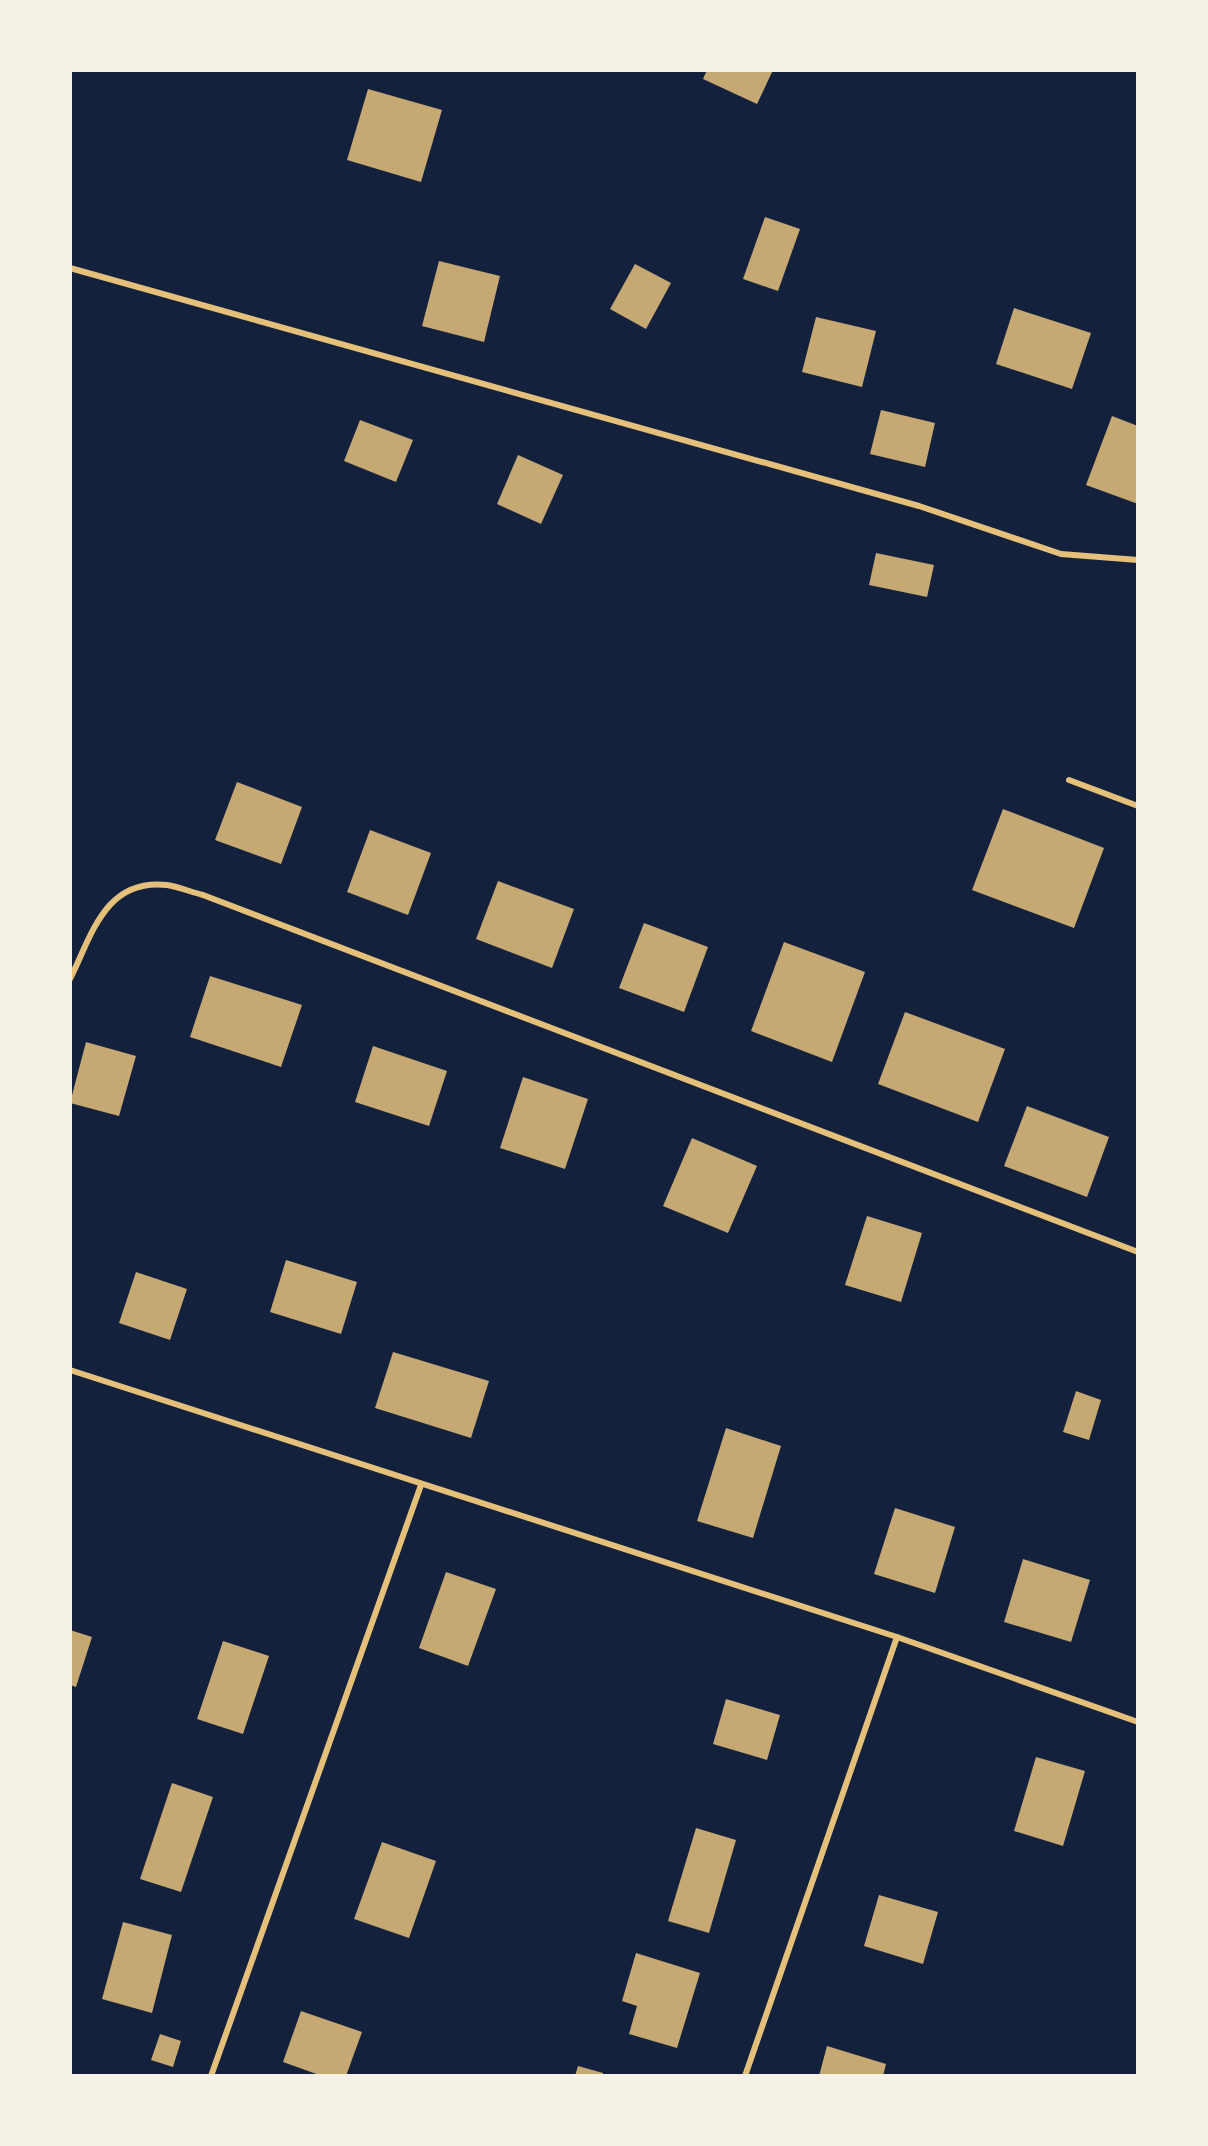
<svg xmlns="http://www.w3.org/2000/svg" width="1208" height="2146" viewBox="0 0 1208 2146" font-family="'DejaVu Sans',sans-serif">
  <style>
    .building { fill: #c6a872 }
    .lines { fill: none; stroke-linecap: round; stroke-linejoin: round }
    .minor { stroke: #e5c07b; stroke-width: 6 }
  </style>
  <rect width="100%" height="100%" fill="#14213d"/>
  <g class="building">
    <path d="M 707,70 L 773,70 L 757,104 L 703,79 Z"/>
    <path d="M 368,89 L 442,110 L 421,182 L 347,160 Z"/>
    <path d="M 765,217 L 800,229 L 778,291 L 743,279 Z"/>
    <path d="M 439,261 L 500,276 L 484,342 L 422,326 Z"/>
    <path d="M 635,264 L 671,283 L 646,329 L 610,309 Z"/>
    <path d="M 1014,308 L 1091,333 L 1072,389 L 996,364 Z"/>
    <path d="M 816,317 L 876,331 L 862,387 L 802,372 Z"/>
    <path d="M 881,410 L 935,423 L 925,467 L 870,454 Z"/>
    <path d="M 1112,416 L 1138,426 L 1138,504 L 1086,485 Z"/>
    <path d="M 360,420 L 413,440 L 396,482 L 344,461 Z"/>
    <path d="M 518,455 L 563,475 L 541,524 L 497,504 Z"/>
    <path d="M 876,553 L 934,565 L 927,597 L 869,585 Z"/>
    <path d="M 237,782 L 302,807 L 281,864 L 215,840 Z"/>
    <path d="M 1003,809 L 1104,848 L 1074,928 L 972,890 Z"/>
    <path d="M 370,830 L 431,853 L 408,915 L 347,892 Z"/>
    <path d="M 498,881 L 574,909 L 552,968 L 476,939 Z"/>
    <path d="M 644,923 L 708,947 L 684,1012 L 619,988 Z"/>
    <path d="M 784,942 L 865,972 L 832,1062 L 751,1031 Z"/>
    <path d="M 210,976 L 302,1005 L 281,1067 L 190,1037 Z"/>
    <path d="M 905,1012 L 1005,1049 L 978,1122 L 878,1084 Z"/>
    <path d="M 86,1042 L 136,1056 L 119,1116 L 70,1103 Z"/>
    <path d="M 373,1046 L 447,1071 L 429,1126 L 355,1102 Z"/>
    <path d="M 523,1077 L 588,1099 L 565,1169 L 500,1148 Z"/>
    <path d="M 1027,1106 L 1109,1137 L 1087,1197 L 1004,1166 Z"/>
    <path d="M 692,1138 L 757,1166 L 728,1233 L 663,1206 Z"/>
    <path d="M 867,1216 L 922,1233 L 901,1302 L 845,1285 Z"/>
    <path d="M 286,1260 L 357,1282 L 341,1334 L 270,1312 Z"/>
    <path d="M 136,1272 L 187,1289 L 170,1340 L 119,1323 Z"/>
    <path d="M 393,1352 L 489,1381 L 471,1438 L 375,1408 Z"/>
    <path d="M 1076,1391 L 1101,1400 L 1089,1440 L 1063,1432 Z"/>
    <path d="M 726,1428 L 781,1446 L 753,1538 L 697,1521 Z"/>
    <path d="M 895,1508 L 955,1527 L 935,1593 L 874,1574 Z"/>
    <path d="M 1023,1559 L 1090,1580 L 1071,1642 L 1004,1622 Z"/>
    <path d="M 446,1572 L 496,1589 L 468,1666 L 419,1648 Z"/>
    <path d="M 70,1630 L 92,1637 L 76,1687 L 70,1685 Z"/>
    <path d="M 223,1641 L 269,1656 L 243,1734 L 197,1719 Z"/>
    <path d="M 726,1699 L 780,1715 L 767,1760 L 713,1744 Z"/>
    <path d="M 1036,1757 L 1085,1771 L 1063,1846 L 1014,1831 Z"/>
    <path d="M 172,1783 L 213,1797 L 181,1892 L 140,1879 Z"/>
    <path d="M 696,1828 L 736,1840 L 709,1933 L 668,1921 Z"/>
    <path d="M 382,1842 L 436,1861 L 409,1938 L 354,1919 Z"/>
    <path d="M 879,1895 L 938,1912 L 923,1964 L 864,1946 Z"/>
    <path d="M 123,1922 L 172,1935 L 152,2013 L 102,1999 Z"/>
    <path d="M 636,1953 L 700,1973 L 677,2048 L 629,2034 L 637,2006 L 622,2001 Z"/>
    <path d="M 301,2011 L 362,2032 L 346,2076 L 322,2076 L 283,2062 Z"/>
    <path d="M 160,2034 L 181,2041 L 173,2067 L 151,2060 Z"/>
    <path d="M 827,2046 L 886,2064 L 883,2076 L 819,2076 Z"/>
    <path d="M 578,2066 L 603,2073 L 603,2076 L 575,2076 Z"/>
  </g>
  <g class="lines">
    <g class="minor">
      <path d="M 70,268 L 919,506 L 1061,554 L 1138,560"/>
      <path d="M 1069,780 L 1138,806"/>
      <path d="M 70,979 C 92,935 105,878 167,885 C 179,887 191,892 203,895 L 1138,1252"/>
      <path d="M 70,1370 L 897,1637 L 1138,1722"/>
      <path d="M 211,2076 L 421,1485"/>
      <path d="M 745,2076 L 897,1637"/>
    </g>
  </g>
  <rect width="1208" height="2146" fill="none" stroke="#f6f1e7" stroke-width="144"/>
</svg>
